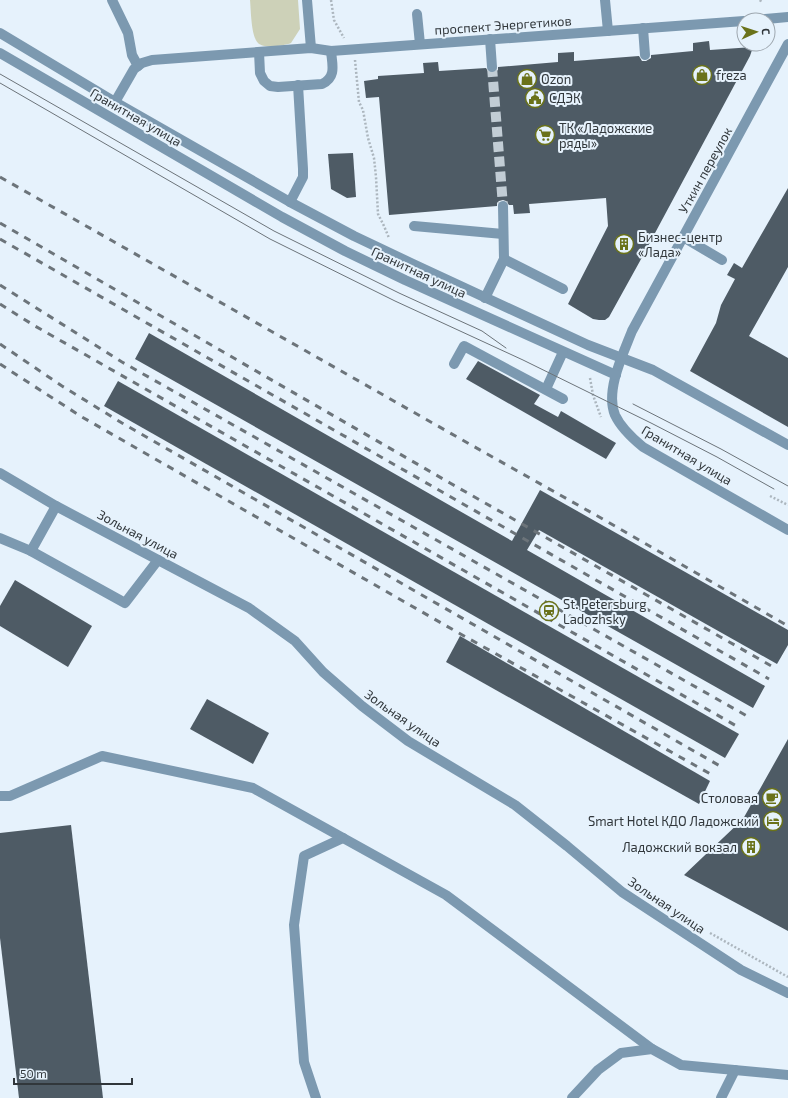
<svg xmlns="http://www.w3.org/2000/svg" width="788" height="1098" viewBox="0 0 788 1098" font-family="'Exo 2',sans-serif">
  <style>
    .green { fill: #cdd1b8 }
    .building { fill: #4e5b65 }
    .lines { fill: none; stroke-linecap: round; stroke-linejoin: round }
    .minor-tunnel { stroke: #c2cdd5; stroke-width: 10; stroke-dasharray: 10 5; stroke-linecap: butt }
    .path { stroke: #acb6be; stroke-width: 2.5; stroke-dasharray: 2 2; stroke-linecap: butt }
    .minor { stroke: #7c99b0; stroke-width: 10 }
    .tram { stroke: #6c747a; stroke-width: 1 }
    .rail { stroke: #6c747a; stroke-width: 3; stroke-dasharray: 7 7; stroke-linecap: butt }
    .labels { text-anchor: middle; stroke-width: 4; stroke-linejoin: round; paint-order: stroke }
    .street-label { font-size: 13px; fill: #31373b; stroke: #e6f2fc }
    .poi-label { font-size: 13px; fill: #31373b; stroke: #e6f2fc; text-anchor: start }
  </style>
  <rect width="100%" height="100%" fill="#e6f2fc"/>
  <path class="green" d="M 250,0 L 298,0 L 300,29 L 291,43 C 283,46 264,49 258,43 C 251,36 251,10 250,0 Z"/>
  <g class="building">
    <path d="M 709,41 L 710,50 L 753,47 L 750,56 L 640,261 L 609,317 L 605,320 L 599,320 L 593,319 L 568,304 L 608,226 L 606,198 L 529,204 L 530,213 L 514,214 L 513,205 L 509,205 L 506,201 L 503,200 L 499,201 L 497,203 L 497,206 L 389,215 L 379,97 L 366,98 L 364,81 L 378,79 L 378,76 L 424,73 L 423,63 L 438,62 L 439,71 L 486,68 L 489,73 L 493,73 L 498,70 L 498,67 L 558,62 L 558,53 L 574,52 L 574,61 L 639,56 L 642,61 L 646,61 L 651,58 L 651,55 L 693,51 L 693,43 Z"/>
    <path d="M 353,153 L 356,197 L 347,198 L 331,189 L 328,154 Z"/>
    <path d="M 788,188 L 788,267 L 749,336 L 788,358 L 788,427 L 690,371 L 716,323 L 721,305 L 735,279 L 727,275 L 734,263 L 742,268 Z"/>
    <path d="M 149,333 L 512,541 L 540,490 L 788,630 L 788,645 L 777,664 L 539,530 L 527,550 L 765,686 L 753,708 L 135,359 Z"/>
    <path d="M 478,361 L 540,395 L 534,404 L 558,417 L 561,411 L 616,443 L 606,459 L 466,379 Z"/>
    <path d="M 118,381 L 739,734 L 725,758 L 104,406 Z"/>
    <path d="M 15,580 L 92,626 L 68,667 L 0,626 L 0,606 Z"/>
    <path d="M 460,636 L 710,781 L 699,804 L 446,662 Z"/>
    <path d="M 207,699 L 269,733 L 253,764 L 190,729 Z"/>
    <path d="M 788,739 L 788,931 L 684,875 L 743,819 Z"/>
    <path d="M 71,825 L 103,1098 L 19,1098 L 0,938 L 0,833 Z"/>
  </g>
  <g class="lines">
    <path class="minor-tunnel" d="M 492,67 L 503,206"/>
    <g class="path">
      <path d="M 331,0 L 334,20 L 344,38"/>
      <path d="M 760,0 L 762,3"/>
      <path d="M 355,60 L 359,102 L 363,110 L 368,138 L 374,158 L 376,177 L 378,214 L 384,226 L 389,238"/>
      <path d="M 590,378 L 593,395 L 601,417"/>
      <path d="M 770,496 L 788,505"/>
      <path d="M 710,933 L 788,977"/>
    </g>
    <g class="minor">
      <path d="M 112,0 L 128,33 L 132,55 L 138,66"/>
      <path d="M 307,0 L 311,48"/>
      <path d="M 605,0 L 608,31"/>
      <path d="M 417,14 L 420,44"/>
      <path d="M 755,20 L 788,17"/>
      <path d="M 643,28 L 645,55"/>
      <path d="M 0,33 L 115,102 L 290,202 L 354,236 L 413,264 L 588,345 L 653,370 L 788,445"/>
      <path d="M 490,39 L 492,67"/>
      <path d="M 788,44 L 632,331 C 623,354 605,391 615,415 C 621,428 632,438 643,447 L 788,530"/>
      <path d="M 259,52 L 260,73 L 264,81 L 270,86 L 278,87 L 322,84 C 337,77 332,64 331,51"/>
      <path d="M 0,53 L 282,217 L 345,251 L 405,280 L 616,375"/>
      <path d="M 115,102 L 134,69 L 142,63 L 152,60 L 311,48 L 331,51 L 744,21"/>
      <path d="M 290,202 L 303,177 L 303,169 L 298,85"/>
      <path d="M 414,226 L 503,234"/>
      <path d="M 683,237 L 722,260"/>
      <path d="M 504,259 L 563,289"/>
      <path d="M 485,298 L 504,259 L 503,206"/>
      <path d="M 454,364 L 464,346 L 563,399"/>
      <path d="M 546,389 L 563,352"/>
      <path d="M 0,473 L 56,506 L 249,608 L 295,641 L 323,672 L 362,706 L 408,741 L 515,805 L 567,846 L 622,892 L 741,970 L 788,993"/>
      <path d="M 0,538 L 31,551 L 56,506"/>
      <path d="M 31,551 L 125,603 L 158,560"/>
      <path d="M 0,796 L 10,796 L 102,756 L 253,788 L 446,895 L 652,1049"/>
      <path d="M 316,1098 L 304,1062 L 294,925 L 304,856 L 343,838"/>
      <path d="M 572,1098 L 598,1070 L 621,1053 L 652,1049 L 681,1065 L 788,1075"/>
      <path d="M 721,1098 L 735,1070"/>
    </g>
    <g class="tram">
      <path d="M 0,74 L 274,231 L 399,293 L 482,331 L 506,348"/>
      <path d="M 0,83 L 270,239 L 395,301 L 523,360 L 651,423 L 717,457 L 774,489"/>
      <path d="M 633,404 L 721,449 L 788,486"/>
    </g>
    <g class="rail">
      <path d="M 0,177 L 473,446 L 601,518 L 788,626"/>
      <path d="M 0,223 L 450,483 L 775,668"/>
      <path d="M 0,239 L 769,679"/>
      <path d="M 0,285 L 122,362 L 747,716"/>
      <path d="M 0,304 L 35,326 L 740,728"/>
      <path d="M 0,344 L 62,386 L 122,423 L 720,766"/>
      <path d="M 0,364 L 23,379 L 82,417 L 457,632 L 714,776"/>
    </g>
  </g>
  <defs>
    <symbol id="shop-ring" viewBox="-11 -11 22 22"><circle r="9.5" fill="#e6f2fc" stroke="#6a721a" stroke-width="1.5"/><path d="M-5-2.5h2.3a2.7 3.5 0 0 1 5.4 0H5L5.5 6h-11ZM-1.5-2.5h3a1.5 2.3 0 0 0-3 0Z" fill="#6a721a"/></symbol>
    <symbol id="civic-ring" viewBox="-11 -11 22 22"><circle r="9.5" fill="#e6f2fc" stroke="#6a721a" stroke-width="1.5"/><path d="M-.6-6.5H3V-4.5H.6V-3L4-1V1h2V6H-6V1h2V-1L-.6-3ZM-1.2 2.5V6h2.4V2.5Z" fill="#6a721a"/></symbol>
    <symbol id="supermarket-ring" viewBox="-11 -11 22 22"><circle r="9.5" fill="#e6f2fc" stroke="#6a721a" stroke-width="1.5"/><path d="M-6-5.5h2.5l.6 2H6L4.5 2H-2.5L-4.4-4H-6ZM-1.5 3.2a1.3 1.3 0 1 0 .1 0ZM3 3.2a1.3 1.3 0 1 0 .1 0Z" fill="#6a721a"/></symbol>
    <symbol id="building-ring" viewBox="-11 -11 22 22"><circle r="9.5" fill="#e6f2fc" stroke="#6a721a" stroke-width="1.5"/><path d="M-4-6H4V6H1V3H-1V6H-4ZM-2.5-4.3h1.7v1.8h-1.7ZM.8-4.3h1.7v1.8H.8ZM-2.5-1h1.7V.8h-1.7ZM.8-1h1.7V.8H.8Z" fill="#6a721a"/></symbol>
    <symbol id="station-ring" viewBox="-11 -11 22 22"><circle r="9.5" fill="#e6f2fc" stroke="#6a721a" stroke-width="1.5"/><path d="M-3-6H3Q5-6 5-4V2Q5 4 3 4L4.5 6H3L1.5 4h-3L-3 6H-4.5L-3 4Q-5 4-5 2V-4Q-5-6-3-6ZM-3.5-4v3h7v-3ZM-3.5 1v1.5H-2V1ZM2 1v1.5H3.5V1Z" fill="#6a721a"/></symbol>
    <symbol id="cafe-ring" viewBox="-11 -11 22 22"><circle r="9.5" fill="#e6f2fc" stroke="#6a721a" stroke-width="1.5"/><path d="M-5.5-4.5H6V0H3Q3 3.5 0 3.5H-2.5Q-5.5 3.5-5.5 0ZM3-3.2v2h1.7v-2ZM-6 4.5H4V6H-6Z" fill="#6a721a"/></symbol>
    <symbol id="hotel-ring" viewBox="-11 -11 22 22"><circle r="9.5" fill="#e6f2fc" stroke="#6a721a" stroke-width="1.5"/><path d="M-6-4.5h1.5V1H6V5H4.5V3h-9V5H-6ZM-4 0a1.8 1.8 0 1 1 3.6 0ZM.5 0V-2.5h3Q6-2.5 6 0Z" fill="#6a721a"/></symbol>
  </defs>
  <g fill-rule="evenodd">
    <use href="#shop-ring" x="691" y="64" width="22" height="22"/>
    <use href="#shop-ring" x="516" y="68" width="22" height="22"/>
    <use href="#civic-ring" x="524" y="87" width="22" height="22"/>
    <use href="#supermarket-ring" x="534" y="124" width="22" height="22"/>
    <use href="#building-ring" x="613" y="233" width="22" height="22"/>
    <use href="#station-ring" x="538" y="600" width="22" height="22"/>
    <use href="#cafe-ring" x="761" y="787" width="22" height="22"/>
    <use href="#hotel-ring" x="762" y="810" width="22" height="22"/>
    <use href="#building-ring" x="740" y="836" width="22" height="22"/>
  </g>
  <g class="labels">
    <g class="street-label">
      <text transform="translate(503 25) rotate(-4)" y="5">проспект Энергетиков</text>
      <text transform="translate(136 117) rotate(30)" y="5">Гранитная улица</text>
      <text transform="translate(705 170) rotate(-61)" y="5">Уткин переулок</text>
      <text transform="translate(419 272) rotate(25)" y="5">Гранитная улица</text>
      <text transform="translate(687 455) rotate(31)" y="5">Гранитная улица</text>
      <text transform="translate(138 534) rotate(28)" y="5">Зольная улица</text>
      <text transform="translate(403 718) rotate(35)" y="5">Зольная улица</text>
      <text transform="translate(667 905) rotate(34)" y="5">Зольная улица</text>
    </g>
    <g class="poi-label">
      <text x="716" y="80">freza</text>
      <text x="541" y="84">Ozon</text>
      <text x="549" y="103">СДЭК</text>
      <text x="559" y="133">ТК «Ладожские<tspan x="559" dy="15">ряды»</tspan></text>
      <text x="638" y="242">Бизнес-центр<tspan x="638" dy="15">«Лада»</tspan></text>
      <text x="563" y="609">St. Petersburg<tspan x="563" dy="15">Ladozhsky</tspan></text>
      <text x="758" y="803" text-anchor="end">Столовая</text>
      <text x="759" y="826" text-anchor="end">Smart Hotel КДО Ладожский</text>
      <text x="737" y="852" text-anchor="end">Ладожский вокзал</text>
    </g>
  </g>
  <g transform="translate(756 32) rotate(87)"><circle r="19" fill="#e6f2fc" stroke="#9ea7af"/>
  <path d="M0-3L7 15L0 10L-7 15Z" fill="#6a721a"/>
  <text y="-6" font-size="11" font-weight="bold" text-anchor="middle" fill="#31373b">С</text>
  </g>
  <path d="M14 1078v6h118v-6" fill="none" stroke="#31373b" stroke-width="2"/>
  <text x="20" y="1078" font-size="12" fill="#31373b" stroke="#e6f2fc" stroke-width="3" paint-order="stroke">50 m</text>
</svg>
